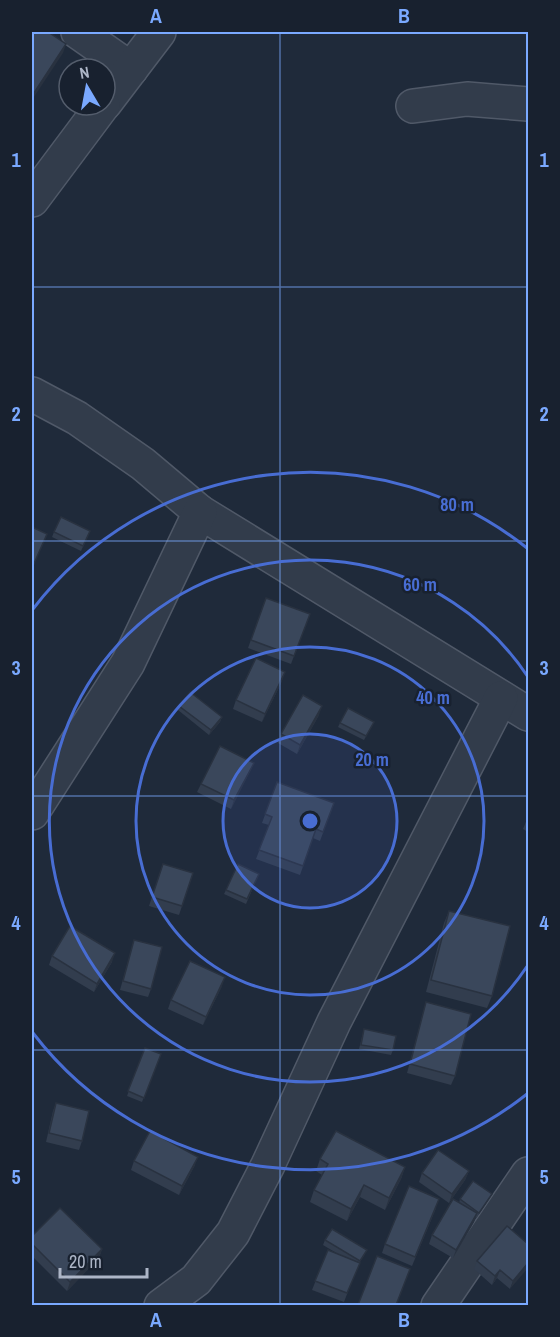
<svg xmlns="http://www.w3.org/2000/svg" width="560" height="1337" viewBox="0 0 560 1337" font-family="'Archivo Narrow',sans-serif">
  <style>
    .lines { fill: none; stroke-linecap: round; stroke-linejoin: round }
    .minor-casing { stroke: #505968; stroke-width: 36 }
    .minor { stroke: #323c4b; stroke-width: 33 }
    .wall { fill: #323d4e }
    .shaded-wall { fill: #293240 }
    .building { fill: #3a475b; stroke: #293240; stroke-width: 1.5 }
    .grid { fill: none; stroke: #7aa9ff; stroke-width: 1.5; stroke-opacity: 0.55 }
    .ring { fill: none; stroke: #486dd3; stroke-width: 3 }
    .centre { fill: #486dd3; stroke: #18212f; stroke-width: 3 }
    .ring-label { font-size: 18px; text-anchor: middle; font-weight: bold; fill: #486dd3; stroke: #18212f; stroke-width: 5; stroke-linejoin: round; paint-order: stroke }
    .neatline { fill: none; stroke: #7aa9ff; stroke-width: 2 }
    .grid-label { font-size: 20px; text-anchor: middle; font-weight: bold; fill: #7aa9ff }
  </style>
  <rect width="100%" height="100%" fill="#1f2a3a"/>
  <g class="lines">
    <defs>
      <g id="minor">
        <path d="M 78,32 L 131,69"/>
        <path d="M 105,103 L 159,32"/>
        <path d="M 413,106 L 467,99 L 528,104"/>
        <path d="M 32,200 L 103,105"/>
        <path d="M 32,394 L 77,418 L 143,464 L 200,512 L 528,714"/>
        <path d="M 32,813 L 128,663 L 200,512"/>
        <path d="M 161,1306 L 196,1280 L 233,1233 L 268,1165 L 334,1022 L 501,698"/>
        <path d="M 438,1306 L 528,1174"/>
      </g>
    </defs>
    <use href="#minor" class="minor-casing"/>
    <use href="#minor" class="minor"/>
  </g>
  <g class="wall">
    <path d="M 54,532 L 88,536 L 81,551 L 52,537 Z"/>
    <path d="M 266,598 L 310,614 L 291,664 L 248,648 Z"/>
    <path d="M 282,681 L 262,722 L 233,709 L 236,700 Z"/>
    <path d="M 179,706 L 222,717 L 220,722 L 209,735 L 178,710 Z"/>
    <path d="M 319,715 L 297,754 L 278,743 L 281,734 Z"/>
    <path d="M 340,723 L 372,726 L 364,740 L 338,727 Z"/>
    <path d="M 254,763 L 231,809 L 197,792 L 201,784 Z"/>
    <path d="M 277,782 L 334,803 L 320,841 L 313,838 L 300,875 L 256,859 L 269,825 L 262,823 Z"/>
    <path d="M 528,817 L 528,832 L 523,829 Z"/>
    <path d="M 163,864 L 193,873 L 179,915 L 149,906 Z"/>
    <path d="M 259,874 L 246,904 L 224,894 L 226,890 Z"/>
    <path d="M 449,911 L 492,996 L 487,1008 L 426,992 L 444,923 Z"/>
    <path d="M 134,940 L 151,989 L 148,997 L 120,990 Z"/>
    <path d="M 52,956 L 112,962 L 94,992 L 49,965 Z"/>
    <path d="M 222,986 L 203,1025 L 168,1009 L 171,1000 Z"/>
    <path d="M 426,1002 L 455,1076 L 451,1085 L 407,1073 Z"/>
    <path d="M 364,1029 L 393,1050 L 391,1055 L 359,1049 Z"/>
    <path d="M 145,1048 L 161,1054 L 142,1102 L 127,1096 Z"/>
    <path d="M 56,1103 L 82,1141 L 79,1150 L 46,1142 L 53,1111 Z"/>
    <path d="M 320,1159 L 405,1167 L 401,1179 L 385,1210 L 360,1197 L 347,1221 L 310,1202 L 314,1190 L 322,1175 L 316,1171 Z"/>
    <path d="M 134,1161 L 195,1165 L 179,1195 L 131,1170 Z"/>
    <path d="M 469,1171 L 465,1180 L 449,1203 L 419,1182 L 422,1173 Z"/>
    <path d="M 490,1198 L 477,1217 L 476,1217 L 474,1222 L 453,1258 L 429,1244 L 432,1235 L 459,1203 L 460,1199 Z"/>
    <path d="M 436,1208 L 412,1266 L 382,1253 L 385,1244 Z"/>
    <path d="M 32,1236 L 102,1249 L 99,1258 L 67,1291 L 32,1256 Z"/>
    <path d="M 325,1240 L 365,1254 L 359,1263 L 344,1302 L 312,1290 L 328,1250 L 338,1254 L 323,1245 Z"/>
    <path d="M 528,1244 L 510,1289 L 497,1278 L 492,1285 L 474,1269 L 477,1261 Z"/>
  </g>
  <g class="shaded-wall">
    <path d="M 66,44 L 63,53 L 32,100 L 32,96 Z"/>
    <path d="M 285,672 L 282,681 L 262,722 L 265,714 Z"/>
    <path d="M 322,706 L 319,715 L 297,754 L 300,745 Z"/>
    <path d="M 222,717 L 220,722 L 209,735 L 211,730 Z"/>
    <path d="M 254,763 L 231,809 L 234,800 Z"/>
    <path d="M 115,953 L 112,962 L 94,992 L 97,984 Z"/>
    <path d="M 225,977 L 222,986 L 203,1025 L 206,1017 Z"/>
    <path d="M 198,1157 L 195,1165 L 179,1195 L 182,1186 Z"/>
    <path d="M 405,1167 L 401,1179 L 385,1210 L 389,1198 Z"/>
    <path d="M 469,1171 L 465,1180 L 449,1203 L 452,1194 Z"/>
    <path d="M 364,1185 L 360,1197 L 347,1221 L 351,1209 Z"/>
    <path d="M 477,1213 L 474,1222 L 453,1258 L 456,1250 Z"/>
    <path d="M 102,1249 L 99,1258 L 67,1291 L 70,1282 Z"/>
    <path d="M 528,1263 L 528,1268 L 510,1289 L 513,1281 Z"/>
    <path d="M 500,1270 L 497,1278 L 492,1285 L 495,1276 Z"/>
  </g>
  <g class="building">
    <path d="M 32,32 L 48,32 L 66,44 L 32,96 Z"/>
    <path d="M 61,517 L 90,531 L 83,546 L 54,532 Z"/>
    <path d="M 32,527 L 47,534 L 32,568 Z"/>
    <path d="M 266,598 L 310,614 L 294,656 L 251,640 Z"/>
    <path d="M 256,658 L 285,672 L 265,714 L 236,700 Z"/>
    <path d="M 190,692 L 222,717 L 211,730 L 179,706 Z"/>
    <path d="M 303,695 L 322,706 L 300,745 L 281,734 Z"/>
    <path d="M 348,708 L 374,722 L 366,736 L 340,723 Z"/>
    <path d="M 220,746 L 254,763 L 234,800 L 201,784 Z"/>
    <path d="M 277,782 L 334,803 L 323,832 L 316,829 L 303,866 L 259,850 L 272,817 L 265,814 Z"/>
    <path d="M 163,864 L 193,873 L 182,906 L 152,897 Z"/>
    <path d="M 238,864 L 259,874 L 247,899 L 226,890 Z"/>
    <path d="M 449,911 L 510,926 L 492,996 L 431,980 Z"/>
    <path d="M 70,926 L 115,953 L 97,984 L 52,956 Z"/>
    <path d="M 134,940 L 162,947 L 151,989 L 123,981 Z"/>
    <path d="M 190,961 L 225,977 L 206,1017 L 171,1000 Z"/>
    <path d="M 426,1002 L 471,1014 L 455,1076 L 410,1064 Z"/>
    <path d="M 364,1029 L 396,1036 L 393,1050 L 361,1045 Z"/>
    <path d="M 145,1048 L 161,1054 L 144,1098 L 128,1091 Z"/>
    <path d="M 56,1103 L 89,1111 L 82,1141 L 49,1133 Z"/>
    <path d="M 150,1131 L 198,1157 L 182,1186 L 134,1161 Z"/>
    <path d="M 336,1131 L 405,1167 L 389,1198 L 364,1185 L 351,1209 L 314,1190 L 328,1164 L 320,1159 Z"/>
    <path d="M 438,1150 L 469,1171 L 452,1194 L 422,1173 Z"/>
    <path d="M 473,1181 L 492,1194 L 479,1213 L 460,1199 Z"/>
    <path d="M 409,1186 L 439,1199 L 415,1257 L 385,1244 Z"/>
    <path d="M 453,1199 L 477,1213 L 456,1250 L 432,1235 Z"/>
    <path d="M 60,1208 L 102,1249 L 70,1282 L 32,1244 L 32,1236 Z"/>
    <path d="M 507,1226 L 528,1244 L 528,1263 L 513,1281 L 500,1270 L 495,1276 L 477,1261 Z"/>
    <path d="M 332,1229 L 367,1250 L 360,1261 L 325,1240 Z"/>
    <path d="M 328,1250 L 360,1263 L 347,1293 L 315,1281 Z"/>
    <path d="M 377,1256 L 410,1269 L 396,1305 L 358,1305 Z"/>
  </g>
  <path class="grid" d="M 280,32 L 280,1306M 32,287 L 528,287M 32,541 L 528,541M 32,796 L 528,796M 32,1050 L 528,1050"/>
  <circle cx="310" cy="821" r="87" fill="#486dd3" fill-opacity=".12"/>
  <g class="ring">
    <circle cx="310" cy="821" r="87"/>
    <circle cx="310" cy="821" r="174"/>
    <path d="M528 965A261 261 0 1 1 528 677"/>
    <path d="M527 1094A349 349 0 0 1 33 1033M33 609A349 349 0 0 1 527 548"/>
  </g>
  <circle cx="310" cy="821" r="9" class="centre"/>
  <g class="ring-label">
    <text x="457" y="511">80 m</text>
    <text x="420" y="591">60 m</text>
    <text x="433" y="704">40 m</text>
    <text x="372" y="766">20 m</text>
  </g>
  <rect width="560" height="1337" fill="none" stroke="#18212f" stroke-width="66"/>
  <g transform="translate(87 87) rotate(350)"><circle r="28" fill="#18212f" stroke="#545d6c" stroke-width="1.5"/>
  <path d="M0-4.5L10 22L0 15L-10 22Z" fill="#7aa9ff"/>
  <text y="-9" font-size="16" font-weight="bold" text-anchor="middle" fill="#adb6c7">N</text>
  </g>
  <path d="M60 1268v9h87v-9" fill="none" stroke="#adb6c7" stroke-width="3"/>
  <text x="69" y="1268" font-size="18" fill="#adb6c7" stroke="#18212f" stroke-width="4.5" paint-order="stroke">20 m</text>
  <rect x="33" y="33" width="494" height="1271" class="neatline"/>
  <g class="grid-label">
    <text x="156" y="23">A</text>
    <text x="404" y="23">B</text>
    <text x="16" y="167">1</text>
    <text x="544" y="167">1</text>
    <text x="16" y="421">2</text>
    <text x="544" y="421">2</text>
    <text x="16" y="675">3</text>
    <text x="544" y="675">3</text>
    <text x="16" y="930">4</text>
    <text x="544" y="930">4</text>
    <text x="16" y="1184">5</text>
    <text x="544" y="1184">5</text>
    <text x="156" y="1327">A</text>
    <text x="404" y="1327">B</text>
  </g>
</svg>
